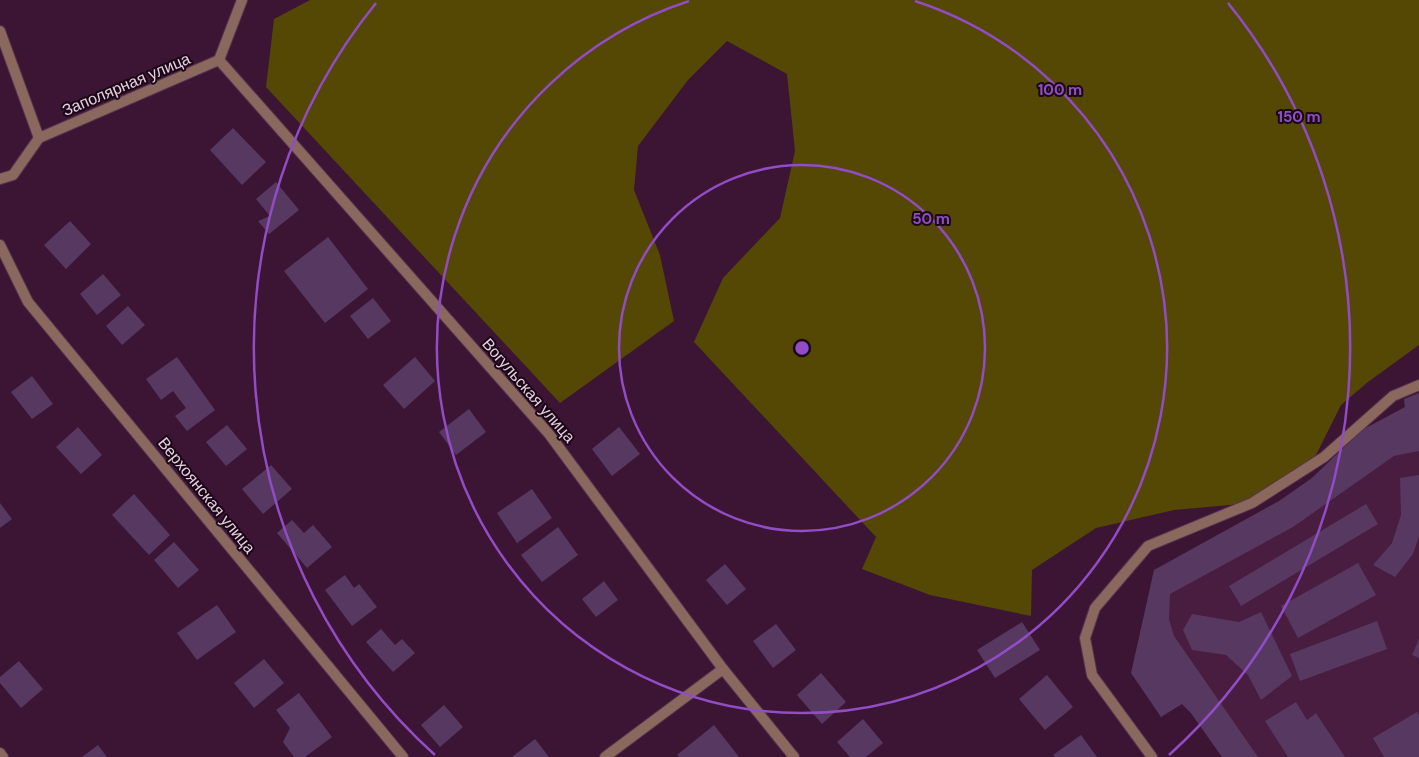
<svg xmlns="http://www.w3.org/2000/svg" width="1419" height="757" viewBox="0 0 1419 757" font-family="'DM Sans',sans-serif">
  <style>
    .built { fill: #491d40 }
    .green { fill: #554704 }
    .building { fill: #563861 }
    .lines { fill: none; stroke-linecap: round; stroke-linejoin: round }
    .minor-casing { stroke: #583350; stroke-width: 12 }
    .minor { stroke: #8b685e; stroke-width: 10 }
    .ring { fill: none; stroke: #914cc6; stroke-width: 2.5 }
    .labels { text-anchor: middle; stroke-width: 4; stroke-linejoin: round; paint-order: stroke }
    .street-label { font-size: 16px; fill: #e9cee1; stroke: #190816 }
    .centre { fill: #914cc6; stroke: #190816; stroke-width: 2.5 }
    .ring-label { font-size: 15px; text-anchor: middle; font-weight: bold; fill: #914cc6; stroke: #190816; stroke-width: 4; stroke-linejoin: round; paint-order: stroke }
  </style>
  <rect width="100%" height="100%" fill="#3c1534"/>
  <path class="built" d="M 1419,393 L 1419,757 L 1222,757 L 1191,713 L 1182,704 L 1161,717 L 1132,673 L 1154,570 L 1279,501 L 1312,478 L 1362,430 L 1405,407 L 1404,399 Z"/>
  <path class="green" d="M 310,0 L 1419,0 L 1419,345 L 1368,382 L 1341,405 L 1310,467 L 1252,503 L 1174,510 L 1096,528 L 1032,570 L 1031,616 L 930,595 L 862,569 L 876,537 L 694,342 L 723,278 L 780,218 L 795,151 L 787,74 L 727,41 L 688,80 L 638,146 L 634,190 L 660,255 L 674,321 L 560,403 L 266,87 L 274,19 Z"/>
  <g class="building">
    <path d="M 233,128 L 266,162 L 242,185 L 210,150 Z"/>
    <path d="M 276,182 L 299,210 L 269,234 L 258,221 L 270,216 L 256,199 Z"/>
    <path d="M 70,221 L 91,244 L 66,269 L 44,245 Z"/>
    <path d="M 328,237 L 368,289 L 325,323 L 284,271 Z"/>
    <path d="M 103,274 L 121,295 L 97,315 L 80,294 Z"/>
    <path d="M 373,298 L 391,321 L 368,339 L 350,316 Z"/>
    <path d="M 128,306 L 145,325 L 122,345 L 106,326 Z"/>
    <path d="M 177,357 L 215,410 L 187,431 L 175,416 L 186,408 L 173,391 L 161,400 L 146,379 Z"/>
    <path d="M 415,357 L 435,381 L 404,409 L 383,385 Z"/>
    <path d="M 32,376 L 53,404 L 32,419 L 11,392 Z"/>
    <path d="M 1419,393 L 1419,451 L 1394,456 L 1293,527 L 1170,594 L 1169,619 L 1174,636 L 1258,757 L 1222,757 L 1191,713 L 1182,704 L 1161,717 L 1131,673 L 1154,570 L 1279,501 L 1312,478 L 1362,430 L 1405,407 L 1404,399 Z"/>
    <path d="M 469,409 L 486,432 L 456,455 L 439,432 Z"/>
    <path d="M 227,425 L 247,449 L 226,466 L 206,442 Z"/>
    <path d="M 78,427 L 102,455 L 81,474 L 56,447 Z"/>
    <path d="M 619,427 L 640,454 L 612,476 L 592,449 Z"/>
    <path d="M 271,465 L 292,489 L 263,514 L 242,489 Z"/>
    <path d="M 1419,475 L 1419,536 L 1413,554 L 1395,577 L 1373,565 L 1392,543 L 1401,515 L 1400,478 Z"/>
    <path d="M 532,489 L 552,518 L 517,543 L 497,513 Z"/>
    <path d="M 134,494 L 170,535 L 149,555 L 112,515 Z"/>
    <path d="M 0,503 L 12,519 L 0,528 Z"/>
    <path d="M 1366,504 L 1378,524 L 1241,606 L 1229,586 Z"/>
    <path d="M 292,520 L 304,533 L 313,525 L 332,547 L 307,568 L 277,533 Z"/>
    <path d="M 558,527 L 578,555 L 542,582 L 521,555 Z"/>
    <path d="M 174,542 L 199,570 L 178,588 L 154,560 Z"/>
    <path d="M 1358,563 L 1376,595 L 1298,638 L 1281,606 Z"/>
    <path d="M 725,564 L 746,589 L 727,605 L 706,580 Z"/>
    <path d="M 345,575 L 354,588 L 359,584 L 377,607 L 352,626 L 325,590 Z"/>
    <path d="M 604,581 L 618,600 L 596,617 L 582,599 Z"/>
    <path d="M 217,605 L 236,632 L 197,660 L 177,633 Z"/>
    <path d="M 1261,612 L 1292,676 L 1261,700 L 1248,675 L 1226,655 L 1192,650 L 1183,630 L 1192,614 L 1239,622 Z"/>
    <path d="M 1377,621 L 1387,649 L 1300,681 L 1290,654 Z"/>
    <path d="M 1022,622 L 1040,650 L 995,678 L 977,650 Z"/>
    <path d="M 776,624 L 796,650 L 773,668 L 753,641 Z"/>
    <path d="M 381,629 L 395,645 L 402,639 L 415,653 L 393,672 L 366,642 Z"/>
    <path d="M 1419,639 L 1419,658 L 1412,655 Z"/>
    <path d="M 264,659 L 284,683 L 254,708 L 234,683 Z"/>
    <path d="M 19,661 L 43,689 L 21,708 L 0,683 L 0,677 Z"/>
    <path d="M 821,673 L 846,702 L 822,724 L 797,695 Z"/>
    <path d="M 1047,675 L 1073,707 L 1045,730 L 1019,699 Z"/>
    <path d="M 299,693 L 332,737 L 305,757 L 294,757 L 283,742 L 290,728 L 276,710 Z"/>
    <path d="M 1296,702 L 1307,720 L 1316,713 L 1345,757 L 1288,757 L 1265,721 Z"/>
    <path d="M 444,705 L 463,727 L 440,747 L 421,725 Z"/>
    <path d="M 1417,712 L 1419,715 L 1419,757 L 1384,757 L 1373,738 Z"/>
    <path d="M 863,719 L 883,743 L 866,757 L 850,757 L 837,742 Z"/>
    <path d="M 714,725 L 739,757 L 679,757 L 677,755 Z"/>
    <path d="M 1081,735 L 1097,757 L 1055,757 L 1053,755 Z"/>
    <path d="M 535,739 L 549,757 L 512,757 Z"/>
    <path d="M 98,745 L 107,757 L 82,757 Z"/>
  </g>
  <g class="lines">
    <defs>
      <g id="minor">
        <path d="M 0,31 L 39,138"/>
        <path d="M 219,60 L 549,434 L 723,669 L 794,757"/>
        <path d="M 0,179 L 13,175 L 39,138 L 219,60 L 242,0"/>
        <path d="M 0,245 L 28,302 L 403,757"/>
        <path d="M 0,753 L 3,757"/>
        <path d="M 605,757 L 723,669"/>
        <path d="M 1152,757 L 1092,675 L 1085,638 L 1095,608 L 1148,546 L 1252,503 L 1324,457 L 1393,396 L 1419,385"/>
      </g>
    </defs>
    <use href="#minor" class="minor-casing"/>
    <use href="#minor" class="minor"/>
  </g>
  <g class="ring">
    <circle cx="802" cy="348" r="183"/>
    <path d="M915 1A365 365 0 1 1 689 1"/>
    <path d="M435 755A548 548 0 0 1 376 3M1228 3A548 548 0 0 1 1169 755"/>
  </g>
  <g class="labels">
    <g class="street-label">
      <text transform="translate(126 84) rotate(-23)" y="6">Заполярная улица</text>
      <text transform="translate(529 390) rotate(49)" y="6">Вогульская улица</text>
      <text transform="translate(207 495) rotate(51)" y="6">Верхоянская улица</text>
    </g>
  </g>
  <circle cx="802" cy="348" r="8" class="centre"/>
  <g class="ring-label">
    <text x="1060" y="95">100 m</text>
    <text x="1299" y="122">150 m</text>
    <text x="931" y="224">50 m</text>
  </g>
</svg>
